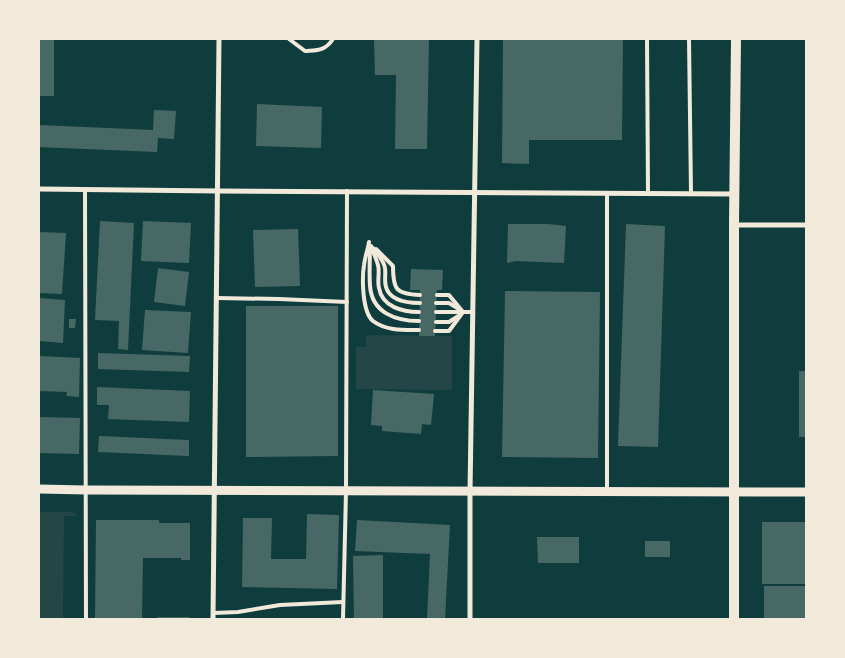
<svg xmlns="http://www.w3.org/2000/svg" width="845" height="658" viewBox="0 0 845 658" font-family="Overpass,sans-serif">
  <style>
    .green { fill: #244646 }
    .building { fill: #486865 }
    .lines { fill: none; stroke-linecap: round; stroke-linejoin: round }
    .service { stroke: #f1e9da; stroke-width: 4 }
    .minor { stroke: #f1e9da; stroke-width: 5 }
    .tertiary { stroke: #f1e9da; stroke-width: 9 }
    .secondary { stroke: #f1e9da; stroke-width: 10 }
  </style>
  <rect width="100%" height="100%" fill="#0f3d3e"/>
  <g class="green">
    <path d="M 366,335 L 452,336 L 452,390 L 356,389 L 356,347 L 366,347 Z"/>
    <path d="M 39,512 L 72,512 L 77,515 L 77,516 L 64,516 L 63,619 L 39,619 Z"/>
  </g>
  <g class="building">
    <rect x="39" y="39" width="15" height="57"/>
    <path d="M 374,39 L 429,39 L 427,149 L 395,149 L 396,75 L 375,75 Z"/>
    <path d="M 503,39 L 623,39 L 622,140 L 529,140 L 529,164 L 502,163 Z"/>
    <path d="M 257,104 L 322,107 L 321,148 L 256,146 Z"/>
    <path d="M 154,110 L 176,111 L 174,139 L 158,138 L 157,152 L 39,147 L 39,125 L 153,130 Z"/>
    <path d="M 100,221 L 134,223 L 128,350 L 118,349 L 119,321 L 95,320 Z"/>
    <path d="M 143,221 L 191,223 L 189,263 L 141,261 Z"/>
    <path d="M 508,224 L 548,224 L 566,226 L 564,263 L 516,261 L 507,263 Z"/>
    <path d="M 626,224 L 665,226 L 658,447 L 618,446 Z"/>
    <path d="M 298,229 L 300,286 L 255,287 L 253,230 Z"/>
    <path d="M 39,232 L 66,233 L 62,294 L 39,293 Z"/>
    <path d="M 158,268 L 189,272 L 185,306 L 154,302 Z"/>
    <path d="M 411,269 L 443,270 L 442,290 L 437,290 L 435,336 L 419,336 L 420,290 L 410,290 Z"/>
    <path d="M 505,291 L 600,292 L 598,458 L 502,457 Z"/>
    <path d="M 39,298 L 65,300 L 63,343 L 39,341 Z"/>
    <path d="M 246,306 L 338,306 L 338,456 L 246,457 Z"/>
    <path d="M 145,310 L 191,312 L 188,353 L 142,350 Z"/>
    <path d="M 69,319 L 76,319 L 75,328 L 69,328 Z"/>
    <path d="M 98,353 L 190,356 L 189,372 L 98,369 Z"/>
    <path d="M 39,356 L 80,358 L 79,397 L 66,396 L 67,392 L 39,391 Z"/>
    <rect x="799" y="371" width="7" height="66"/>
    <path d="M 97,387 L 190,391 L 189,422 L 108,419 L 109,405 L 97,405 Z"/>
    <path d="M 373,390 L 434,394 L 431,425 L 422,424 L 421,434 L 382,431 L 382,426 L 371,425 Z"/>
    <path d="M 40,417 L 80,418 L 79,454 L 39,453 Z"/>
    <path d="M 99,436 L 189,440 L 189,456 L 98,452 Z"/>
    <path d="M 307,514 L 339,515 L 337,589 L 242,587 L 243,518 L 272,518 L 271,559 L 306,559 Z"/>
    <path d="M 96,520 L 159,520 L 159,523 L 190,523 L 190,560 L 181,560 L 181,558 L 143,558 L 142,619 L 95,619 Z"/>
    <path d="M 357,520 L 450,525 L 445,619 L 427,619 L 430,554 L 355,551 Z"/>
    <rect x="762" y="522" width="44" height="62"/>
    <path d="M 537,537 L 579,537 L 579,563 L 538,563 Z"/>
    <rect x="645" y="541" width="25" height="16"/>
    <path d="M 383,555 L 383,619 L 354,619 L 353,556 Z"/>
    <rect x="764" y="586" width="42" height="33"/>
    <rect x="158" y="617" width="31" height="2"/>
  </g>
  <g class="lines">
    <g class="service">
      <path d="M 289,39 L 305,51 C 318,50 325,51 333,39"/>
      <path d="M 647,39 L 648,193"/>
      <path d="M 689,39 L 691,193"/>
      <path d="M 85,189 L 86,619"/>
      <path d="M 369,242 C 368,249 365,257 364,265 C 362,278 362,312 373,321 C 386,331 404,330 419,330"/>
      <path d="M 370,246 C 370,259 369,273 370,286 C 372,313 396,321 419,321"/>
      <path d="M 371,246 C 373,252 376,258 378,265 C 380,272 377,281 379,288 C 382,307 403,312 419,312"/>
      <path d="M 373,248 C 377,253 384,261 385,268 C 386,274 384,281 386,287 C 390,301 408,303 420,303"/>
      <path d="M 376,249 L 393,266 C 393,290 396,294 420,295"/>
      <path d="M 437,295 L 449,295 L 463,312"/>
      <path d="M 217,298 L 279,299 L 347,302"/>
      <path d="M 436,303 L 449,303 L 459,309"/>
      <path d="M 436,312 L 473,312"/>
      <path d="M 436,322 L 449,322 L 460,315"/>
      <path d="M 435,331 L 449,331 L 463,312"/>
      <path d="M 607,492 L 607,193"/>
      <path d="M 214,613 L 238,612 L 280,605 L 343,602"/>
      <path d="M 343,619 L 346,491 L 347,191"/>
    </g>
    <g class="minor">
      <path d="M 39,189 L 218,191 L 734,194"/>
      <path d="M 734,225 L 806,225"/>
      <path d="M 213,619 L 219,39"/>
      <path d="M 470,619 L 470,492 L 477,39"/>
    </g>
    <path class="tertiary" d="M 39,489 L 86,490 L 806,492"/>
    <path class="secondary" d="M 734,619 L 734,224 L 736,39"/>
  </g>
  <rect width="845" height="658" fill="none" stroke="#f1e9da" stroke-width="80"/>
</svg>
